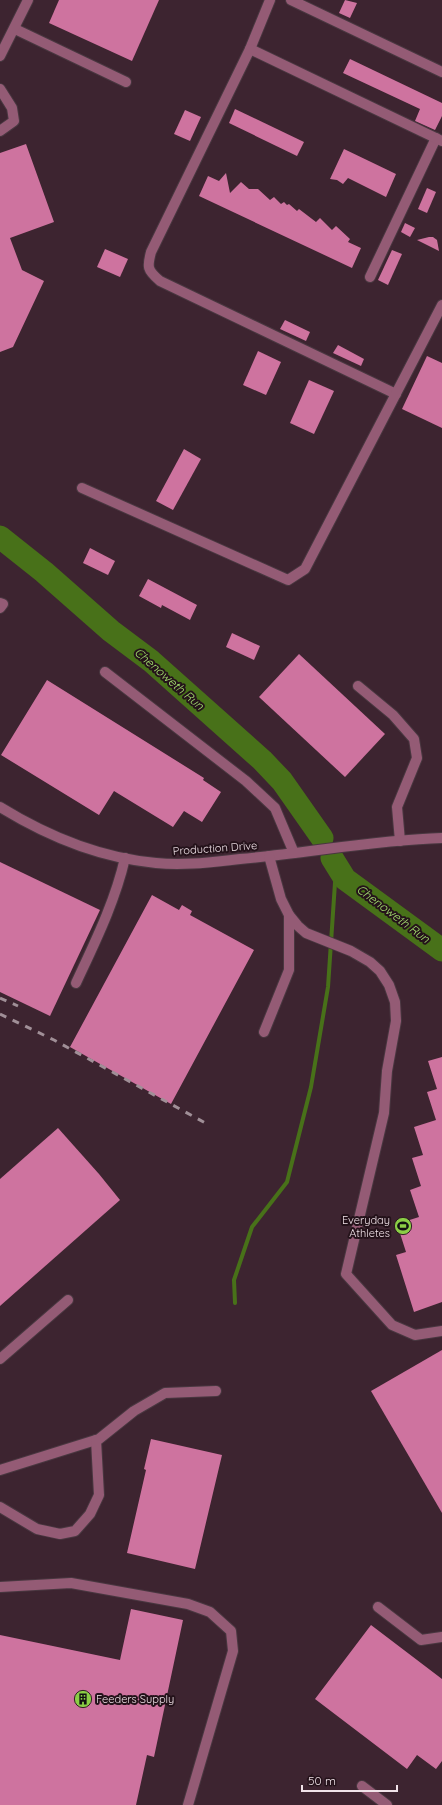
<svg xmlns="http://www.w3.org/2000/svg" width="442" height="1805" viewBox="0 0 442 1805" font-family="Quicksand,sans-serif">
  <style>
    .built { fill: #3d2430 }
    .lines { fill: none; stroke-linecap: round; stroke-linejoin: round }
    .stream { stroke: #487119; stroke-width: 4 }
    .river { stroke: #487119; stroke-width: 23 }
    .building { fill: #ce739f }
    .minor-casing { stroke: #493740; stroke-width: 12 }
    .minor { stroke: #945b75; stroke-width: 10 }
    .rail { stroke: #a08f97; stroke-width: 3; stroke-dasharray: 7 7; stroke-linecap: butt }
    .labels { text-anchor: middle; stroke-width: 4; stroke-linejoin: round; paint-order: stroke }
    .street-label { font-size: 11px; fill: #f1e3e9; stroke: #24121a }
    .poi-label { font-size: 11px; fill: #f1e3e9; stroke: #24121a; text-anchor: end }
    .water-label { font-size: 12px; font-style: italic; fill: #a4df6f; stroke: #24121a }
  </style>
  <rect width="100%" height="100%" fill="#2e1b24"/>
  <rect class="built" x="0" y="0" width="442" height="1805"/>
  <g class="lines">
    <path class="stream" d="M 235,1303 L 234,1280 L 252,1227 L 287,1182 L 311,1087 L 328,987 L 336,868"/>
    <g class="river">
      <path d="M 0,537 L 44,572 L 111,631 L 151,661 L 262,760 L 282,781 L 322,838"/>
      <path d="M 332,858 L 345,879 L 442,950"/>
    </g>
  </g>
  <g class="building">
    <path d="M 59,0 L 159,0 L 132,61 L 49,23 Z"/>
    <path d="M 345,0 L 357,3 L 350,18 L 339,13 Z"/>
    <path d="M 350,59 L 442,103 L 442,116 L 435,130 L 415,121 L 420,109 L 343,73 Z"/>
    <path d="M 235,109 L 304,142 L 297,156 L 229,123 Z"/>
    <path d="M 185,110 L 201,117 L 190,141 L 174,134 Z"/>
    <path d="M 26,144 L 54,222 L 10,238 L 22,270 L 44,281 L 13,347 L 0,352 L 0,153 Z"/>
    <path d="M 344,149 L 396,174 L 386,197 L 348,178 L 343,184 L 337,180 L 330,179 Z"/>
    <path d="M 226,173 L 230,193 L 241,182 L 249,189 L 258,189 L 270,200 L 274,197 L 281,204 L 284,202 L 287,205 L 289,204 L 297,211 L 299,209 L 316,222 L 320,218 L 332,230 L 336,226 L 350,239 L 348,242 L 361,248 L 352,268 L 199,196 L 208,176 L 219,181 Z"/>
    <path d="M 427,188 L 436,192 L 427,213 L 418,209 Z"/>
    <path d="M 405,223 L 415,228 L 410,237 L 401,232 Z"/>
    <path d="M 429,237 L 433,237 L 437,240 L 439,251 L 417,240 Z"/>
    <path d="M 105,249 L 128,259 L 120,277 L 97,267 Z"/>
    <path d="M 392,250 L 402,254 L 388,285 L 378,280 Z"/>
    <path d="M 285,320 L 310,332 L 306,341 L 280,329 Z"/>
    <path d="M 338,345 L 364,359 L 361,366 L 333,353 Z"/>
    <path d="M 258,351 L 281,362 L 266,395 L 243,385 Z"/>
    <path d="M 427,356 L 442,363 L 442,428 L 402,409 Z"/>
    <path d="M 309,380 L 334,391 L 314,434 L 290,423 Z"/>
    <path d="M 184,449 L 201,459 L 173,510 L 156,501 Z"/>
    <path d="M 90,548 L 115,561 L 108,575 L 83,563 Z"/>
    <path d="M 148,579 L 197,605 L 190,620 L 162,605 L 161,608 L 139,596 Z"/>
    <path d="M 232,633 L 260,646 L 254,660 L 226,647 Z"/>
    <path d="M 299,654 L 385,734 L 345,777 L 259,697 Z"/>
    <path d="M 47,680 L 204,778 L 203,780 L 221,792 L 202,822 L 184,811 L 173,827 L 114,791 L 99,815 L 1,755 Z"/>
    <path d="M 0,862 L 100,910 L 50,1016 L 0,992 Z"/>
    <path d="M 152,895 L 179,910 L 182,905 L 192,911 L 190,915 L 254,950 L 171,1104 L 70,1047 Z"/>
    <path d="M 442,1057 L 442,1302 L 414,1312 L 396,1255 L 406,1252 L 397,1224 L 419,1217 L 410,1190 L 421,1186 L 412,1158 L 423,1155 L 414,1127 L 436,1120 L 427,1092 L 437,1089 L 428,1061 Z"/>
    <path d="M 58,1128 L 99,1174 L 120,1200 L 0,1306 L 0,1179 Z"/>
    <path d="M 442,1350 L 442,1513 L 371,1391 Z"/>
    <path d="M 151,1439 L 222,1455 L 195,1569 L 127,1553 L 146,1470 L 144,1469 Z"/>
    <path d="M 131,1609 L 183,1620 L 154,1757 L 147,1755 L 136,1805 L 0,1805 L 0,1635 L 120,1660 Z"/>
    <path d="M 371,1625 L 442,1679 L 442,1761 L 436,1769 L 417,1755 L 407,1769 L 315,1699 Z"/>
  </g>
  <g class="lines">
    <defs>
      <g id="minor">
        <path d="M 291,0 L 442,72"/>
        <path d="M 15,29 L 126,82"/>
        <path d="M 250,49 L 270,0"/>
        <path d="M 0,56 L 28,0"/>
        <path d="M 0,89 L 12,108 L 14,121 L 0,131"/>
        <path d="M 370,277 L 436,138"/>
        <path d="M 396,394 L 160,281 C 147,270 147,267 151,252 L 250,49 L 442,141"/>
        <path d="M 82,488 L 288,580 L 305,569 L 442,305"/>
        <path d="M 0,603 L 3,604 L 0,608"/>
        <path d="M 105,672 L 246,781 L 275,808 L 294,853"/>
        <path d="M 358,686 L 393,715 L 414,739 L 417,758 L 397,807 L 400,841"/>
        <path d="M 0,807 C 47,836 101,858 156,863 C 184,866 212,862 240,859 C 307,853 375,840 442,838"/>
        <path d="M 269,856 L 281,899 L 289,915 L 298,926 L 306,933 L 351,951 L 370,962 L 380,971 L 389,985 L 395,1002 L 396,1021 L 387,1071 L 384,1113 L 346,1274 L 392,1325 L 415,1335 L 442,1331"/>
        <path d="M 76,983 C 95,942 115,902 125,858"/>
        <path d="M 264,1032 L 289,970 L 289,915"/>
        <path d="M 0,1359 L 68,1300"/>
        <path d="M 0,1470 L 99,1439 L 134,1411 L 165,1393 L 216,1391"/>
        <path d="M 0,1507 L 37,1529 L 60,1534 L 75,1531 L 90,1514 L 99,1495 L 96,1440"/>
        <path d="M 0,1587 L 71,1583 L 188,1604 L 210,1612 L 231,1631 L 233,1651 L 188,1805"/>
        <path d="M 378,1607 L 421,1640 L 442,1637"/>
        <path d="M 362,1786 L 387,1805"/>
      </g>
    </defs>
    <use href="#minor" class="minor-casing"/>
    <use href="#minor" class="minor"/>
    <g class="rail">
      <path d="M 0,998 L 18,1006"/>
      <path d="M 0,1014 L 54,1040 L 209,1125"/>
    </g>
  </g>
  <defs>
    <symbol id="stadium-disc" viewBox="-11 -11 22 22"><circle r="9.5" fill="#8bce46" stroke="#24121a"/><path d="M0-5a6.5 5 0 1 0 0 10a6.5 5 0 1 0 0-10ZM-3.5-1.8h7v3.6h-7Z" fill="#111"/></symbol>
    <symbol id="building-disc" viewBox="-11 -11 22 22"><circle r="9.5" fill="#8bce46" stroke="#24121a"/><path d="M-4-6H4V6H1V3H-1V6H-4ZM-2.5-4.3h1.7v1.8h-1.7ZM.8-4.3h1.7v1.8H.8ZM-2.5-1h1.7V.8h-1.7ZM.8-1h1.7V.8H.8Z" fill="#111"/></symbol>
  </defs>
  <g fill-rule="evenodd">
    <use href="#stadium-disc" x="393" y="1216" width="20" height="20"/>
    <use href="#building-disc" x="73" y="1689" width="20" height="20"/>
  </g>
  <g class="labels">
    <g class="street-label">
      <text transform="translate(215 848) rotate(-4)" y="4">Production Drive</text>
    </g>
    <g class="poi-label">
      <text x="390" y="1224">Everyday<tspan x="390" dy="13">Athletes</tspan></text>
      <text x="96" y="1703" text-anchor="start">Feeders Supply</text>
    </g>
    <g class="water-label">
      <text transform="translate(169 679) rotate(41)" y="4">Chenoweth Run</text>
      <text transform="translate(393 914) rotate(37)" y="4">Chenoweth Run</text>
    </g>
  </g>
  <path d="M302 1785v6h95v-6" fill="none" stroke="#f1e3e9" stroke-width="2"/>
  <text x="308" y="1785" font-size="12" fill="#f1e3e9" stroke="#24121a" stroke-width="3" paint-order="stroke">50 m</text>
</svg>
